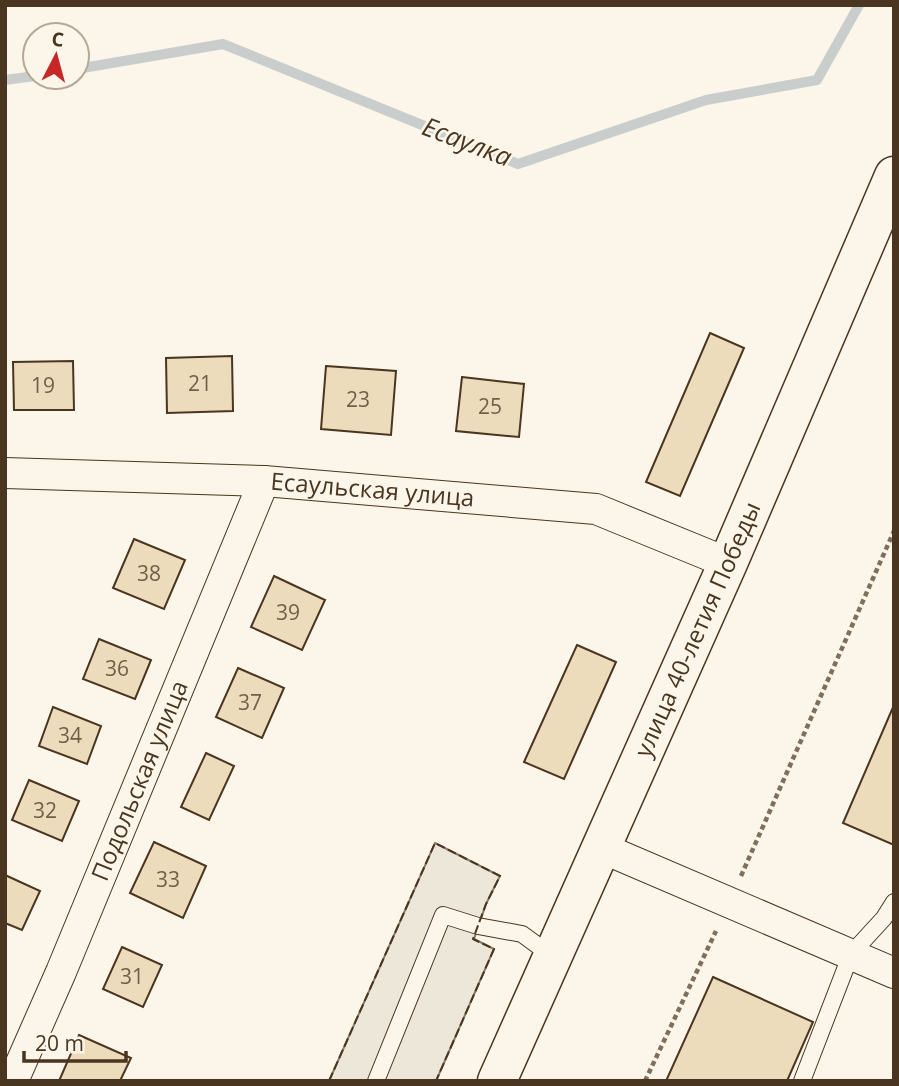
<svg xmlns="http://www.w3.org/2000/svg" width="899" height="1086" viewBox="0 0 899 1086" font-family="'Open Sans',sans-serif">
  <style>
    .parking { fill: #ede7d9; stroke: #887966; stroke-width: 2 }
    .lines { fill: none; stroke-linecap: round; stroke-linejoin: round }
    .stream { stroke: #c9cecd; stroke-width: 10 }
    .building { fill: #ecdcbc; stroke: #4a3520; stroke-width: 2 }
    .service-casing { stroke: #4a3520; stroke-width: 18 }
    .minor-casing { stroke: #4a3520; stroke-width: 32 }
    .secondary-casing { stroke: #4a3520; stroke-width: 41 }
    .path { stroke: #7f6f5c; stroke-width: 4.5; stroke-dasharray: 5 3.5; stroke-linecap: butt }
    .service { stroke: #fbf6e9; stroke-width: 16 }
    .minor { stroke: #fbf6e9; stroke-width: 30 }
    .secondary { stroke: #fbf6e9; stroke-width: 38 }
    .fence { stroke: #4a3520; stroke-width: 2; stroke-dasharray: 9 3.5; stroke-linecap: butt }
    .labels { text-anchor: middle; stroke-width: 5; stroke-linejoin: round; paint-order: stroke }
    .number-label { font-size: 21px; fill: #725f47 }
    .street-label { font-size: 24px; fill: #4a3520; stroke: #fbf6e9 }
    .water-label { font-size: 26px; font-style: italic; fill: #4a3520; stroke: #fbf6e9 }
  </style>
  <rect width="100%" height="100%" fill="#fbf6e9"/>
  <path class="parking" d="M 435,843 L 500,876 L 486,904 L 474,939 L 494,949 L 436,1081 L 329,1081 Z"/>
  <g class="lines">
    <g class="stream">
      <path d="M 77,69 L 223,44 L 518,164 L 706,100 L 817,80 L 859,5"/>
      <path d="M 5,80 L 35,76"/>
    </g>
  </g>
  <g class="building">
    <path d="M 710,333 L 744,348 L 680,496 L 646,482 Z"/>
    <path d="M 232,356 L 233,411 L 167,413 L 166,358 Z"/>
    <path d="M 73,361 L 74,410 L 14,410 L 13,362 Z"/>
    <path d="M 326,366 L 396,371 L 391,435 L 321,429 Z"/>
    <path d="M 462,377 L 524,384 L 519,437 L 456,431 Z"/>
    <path d="M 134,539 L 185,560 L 164,609 L 113,588 Z"/>
    <path d="M 274,576 L 325,600 L 302,650 L 251,627 Z"/>
    <path d="M 99,639 L 151,660 L 135,699 L 83,679 Z"/>
    <path d="M 577,645 L 616,662 L 564,779 L 524,762 Z"/>
    <path d="M 238,668 L 284,688 L 262,738 L 216,717 Z"/>
    <path d="M 894,705 L 894,845 L 843,823 Z"/>
    <path d="M 53,707 L 101,726 L 87,764 L 39,746 Z"/>
    <path d="M 206,753 L 234,766 L 209,820 L 181,807 Z"/>
    <path d="M 29,780 L 79,801 L 62,841 L 12,820 Z"/>
    <path d="M 154,842 L 206,866 L 183,918 L 130,893 Z"/>
    <path d="M 5,875 L 40,891 L 22,930 L 5,923 Z"/>
    <path d="M 122,947 L 162,965 L 143,1007 L 103,989 Z"/>
    <path d="M 713,977 L 813,1022 L 787,1081 L 666,1081 Z"/>
    <path d="M 79,1035 L 131,1058 L 120,1081 L 59,1081 Z"/>
  </g>
  <g class="lines">
    <defs>
      <g id="service">
        <path d="M 376,1081 L 443,915 L 478,926 L 522,934 L 552,956"/>
        <path d="M 802,1081 L 851,954 L 884,918 L 894,902"/>
      </g>
      <g id="minor">
        <path id="s1" d="M 5,473 L 264,481 L 596,509 L 728,563"/>
        <path d="M 602,848 L 894,973"/>
        <path id="s2" d="M 13,1081 L 61,972 L 264,481"/>
      </g>
      <g id="secondary">
        <path id="s3" d="M 497,1081 L 728,563 L 894,176"/>
      </g>
    </defs>
    <use href="#service" class="service-casing"/>
    <use href="#minor" class="minor-casing"/>
    <use href="#secondary" class="secondary-casing"/>
    <g class="path">
      <path d="M 741,876 L 894,531"/>
      <path d="M 645,1081 L 716,931"/>
    </g>
    <use href="#service" class="service"/>
    <use href="#minor" class="minor"/>
    <use href="#secondary" class="secondary"/>
    <path class="fence" d="M 329,1081 L 435,843 L 500,876 L 486,904 L 473,939 L 494,949 L 436,1081"/>
  </g>
  <g class="labels">
    <g class="number-label">
      <text x="200" y="391">21</text>
      <text x="43" y="393">19</text>
      <text x="358" y="407">23</text>
      <text x="490" y="414">25</text>
      <text x="149" y="581">38</text>
      <text x="288" y="620">39</text>
      <text x="117" y="676">36</text>
      <text x="250" y="710">37</text>
      <text x="70" y="743">34</text>
      <text x="45" y="818">32</text>
      <text x="168" y="887">33</text>
      <text x="132" y="984">31</text>
    </g>
    <g class="street-label">
      <text dy="8" stroke="none"><textPath href="#s1" startOffset="368">Есаульская улица</textPath></text>
      <text dy="8" stroke="none"><textPath href="#s3" startOffset="494">улица 40-летия Победы</textPath></text>
      <text dy="8" stroke="none"><textPath href="#s2" startOffset="326">Подольская улица</textPath></text>
    </g>
    <g class="water-label">
      <text transform="translate(467 142) rotate(21)" y="9">Есаулка</text>
    </g>
  </g>
  <rect width="899" height="1086" fill="none" stroke="#4a3520" stroke-width="14"/>
  <g transform="translate(56 56) rotate(6)"><circle r="33" fill="#fbf6e9" stroke="#b4a999" stroke-width="2"/>
  <path d="M0-5L12 26L0 18L-12 26Z" fill="#c62828"/>
  <text y="-10" font-size="19" font-weight="bold" text-anchor="middle" fill="#4a3520">С</text>
  </g>
  <path d="M24 1051v10h102v-10" fill="none" stroke="#4a3520" stroke-width="3.5"/>
  <text x="35" y="1051" font-size="21" fill="#4a3520" stroke="#fbf6e9" stroke-width="5" paint-order="stroke">20 m</text>
</svg>
